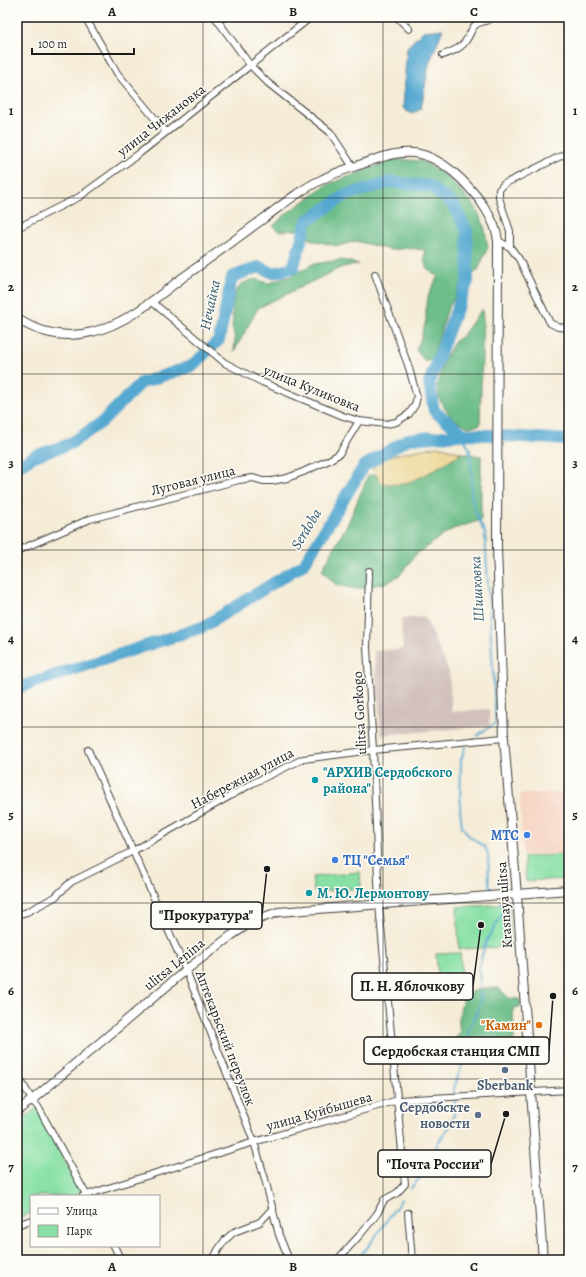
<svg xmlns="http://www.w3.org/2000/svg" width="586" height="1277" viewBox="0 0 586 1277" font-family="Alegreya,serif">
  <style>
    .built { fill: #f5d3c1 }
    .industrial { fill: #d1c0bc }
    .green { fill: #88e0a5; stroke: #527e60 }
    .forest { fill: #6ebe8a; stroke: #456d53 }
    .sand { fill: #eeda9e; stroke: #857b5d }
    .water { fill: #55a8d0; stroke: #386276 }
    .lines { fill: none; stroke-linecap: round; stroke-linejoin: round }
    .stream { stroke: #55a8d0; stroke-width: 2 }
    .river { stroke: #55a8d0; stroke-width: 12 }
    .street-casing { stroke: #3d3b38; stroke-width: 8 }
    .secondary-casing { stroke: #3d3b38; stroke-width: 10 }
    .street { stroke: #fff; stroke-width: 6 }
    .secondary { stroke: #fff; stroke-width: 8 }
    .grid { fill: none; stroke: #1c1c1c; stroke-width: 1; stroke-opacity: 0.55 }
    .culture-dot { fill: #0f9aa8; stroke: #fdfcf7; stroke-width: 1.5 }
    .shop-dot { fill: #3f7fe0; stroke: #fdfcf7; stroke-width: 1.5 }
    .food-dot { fill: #e8710a; stroke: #fdfcf7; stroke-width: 1.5 }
    .service-dot { fill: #5c6f8a; stroke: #fdfcf7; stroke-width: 1.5 }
    .labels { text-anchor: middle; stroke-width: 3; stroke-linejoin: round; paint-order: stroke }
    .street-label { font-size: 14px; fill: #1c1c1c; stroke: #fdfcf7 }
    .culture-label { font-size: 14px; font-weight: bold; fill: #0d838f; stroke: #fdfcf7; text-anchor: start }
    .shop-label { font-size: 14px; font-weight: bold; fill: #366cbe; stroke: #fdfcf7; text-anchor: end }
    .food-label { font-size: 14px; font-weight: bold; fill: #c56008; stroke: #fdfcf7; text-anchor: end }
    .service-label { font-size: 14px; font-weight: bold; fill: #4e5e75; stroke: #fdfcf7 }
    .water-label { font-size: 15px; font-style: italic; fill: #365b6d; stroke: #fdfcf7 }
    .leader { fill: none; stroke: #1c1c1c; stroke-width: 1.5 }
    .callout-dot { fill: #1c1c1c; stroke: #fdfcf7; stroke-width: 1.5 }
    .callout { fill: #fdfcf7; stroke: #1c1c1c; stroke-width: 1.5 }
    .callout-label { font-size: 15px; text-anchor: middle; font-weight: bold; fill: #1c1c1c }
    .neatline { fill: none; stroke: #1c1c1c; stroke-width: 1.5 }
    .grid-label { font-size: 13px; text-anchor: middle; font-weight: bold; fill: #1c1c1c }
  </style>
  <rect width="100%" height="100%" fill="#fdfcf7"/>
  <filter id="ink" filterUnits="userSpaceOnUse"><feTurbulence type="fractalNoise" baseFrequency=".025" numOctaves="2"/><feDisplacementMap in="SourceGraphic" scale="8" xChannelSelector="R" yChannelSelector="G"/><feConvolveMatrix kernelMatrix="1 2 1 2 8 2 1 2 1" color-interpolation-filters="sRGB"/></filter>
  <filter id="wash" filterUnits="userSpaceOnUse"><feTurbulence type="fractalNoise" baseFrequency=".012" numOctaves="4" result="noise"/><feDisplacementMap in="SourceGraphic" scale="16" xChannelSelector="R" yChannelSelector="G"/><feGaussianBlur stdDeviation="0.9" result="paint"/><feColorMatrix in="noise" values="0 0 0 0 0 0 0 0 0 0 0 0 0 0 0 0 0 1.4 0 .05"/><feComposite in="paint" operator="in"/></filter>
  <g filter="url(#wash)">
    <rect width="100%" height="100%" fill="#f5ecd7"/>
    <path class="built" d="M 569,792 L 569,853 L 523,855 L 520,794 Z"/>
    <path class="industrial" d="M 425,617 L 449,672 L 452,712 L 489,709 L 490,726 L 381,735 L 374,651 L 403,649 L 401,619 Z"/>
    <g class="green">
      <path d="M 569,854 L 569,879 L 526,881 L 524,857 Z"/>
      <path d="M 360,872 L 361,888 L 314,892 L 312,877 Z"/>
      <path d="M 509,904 L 510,947 L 459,949 L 457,907 Z"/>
      <path d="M 460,953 L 463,992 L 439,994 L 436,954 Z"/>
      <path d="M 38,1107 L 81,1192 L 71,1196 L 31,1196 L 31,1213 L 17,1219 L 17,1123 Z"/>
    </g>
    <g class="forest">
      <path d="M 395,159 L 422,161 L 445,175 L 475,206 L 484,225 L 488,247 L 478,270 L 459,287 L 456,296 L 448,308 L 432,359 L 425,361 L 416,350 L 421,338 L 426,320 L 426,306 L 429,294 L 438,276 C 425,270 423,263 425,250 L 408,248 L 391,250 L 356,241 L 338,246 L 311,240 L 299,230 L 278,231 L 273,226 L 286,214 L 327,185 Z"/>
      <path d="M 341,260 L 359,264 L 342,267 L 258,308 L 234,352 L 235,338 L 232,327 L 233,318 L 232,307 L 235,294 L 241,284 L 255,279 L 269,283 L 291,276 L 313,264 Z"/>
      <path d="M 482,309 L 483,319 L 480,425 L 468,427 L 452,418 L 443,406 L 439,398 L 437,385 L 444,360 L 455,341 L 463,335 Z"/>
      <path d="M 462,453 L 481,456 L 481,520 L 453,529 L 436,540 L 415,555 L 400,575 L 388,582 L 357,589 L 336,585 L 322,570 L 348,523 L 368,476 L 375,474 L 381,483 C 387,483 395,485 400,484 C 423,480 442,463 462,453 Z"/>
      <path d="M 484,988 L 499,988 L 509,998 L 519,999 L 521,1003 L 520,1007 L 513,1008 L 514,1040 L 475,1043 L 469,1055 C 456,1051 455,1050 456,1036 L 460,1032 C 457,1020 461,1008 463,997 L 471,992 Z"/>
    </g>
    <path class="sand" d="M 438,446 L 462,453 C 442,463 423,480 400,484 C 394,485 387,483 381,483 L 372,468 L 386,458 L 403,453 Z"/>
    <path class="water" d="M 443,29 L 429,64 L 421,109 L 411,114 L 403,108 L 405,73 L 407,47 L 423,31 Z"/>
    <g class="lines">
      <g class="stream">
        <path d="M 462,434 L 470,450 L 472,475 L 471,494 L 476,514 L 485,533 L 496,723 L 482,732 L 477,736"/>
        <path d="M 465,747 L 461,760 L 460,810 L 462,826 L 469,836 L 485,847 L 488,854 L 489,884 L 493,891"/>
        <path d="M 410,1189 L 436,1159 L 437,1144 L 449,1127 L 455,1112 L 454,1088 L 466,1053 L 468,1032 L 481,1002 L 479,966 L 486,942 L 505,909 L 500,902"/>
        <path d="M 355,1260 L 368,1247 L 401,1200"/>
      </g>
      <g class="river">
        <path d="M 17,467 L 34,456 L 70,444 L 102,422 L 141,383 L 192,366 L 219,340 L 232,277 L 259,267 L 273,273 L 293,268 L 307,221 L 346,195 L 391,182 L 429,186 L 453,204 L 467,231 L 468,281 L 452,321 L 429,383 L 434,411 L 464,434"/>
        <path d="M 17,688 L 203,627 L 304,564 L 364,466 L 408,439 L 471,434 L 569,440"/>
      </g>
    </g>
  </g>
  <g filter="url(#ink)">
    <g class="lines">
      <defs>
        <g id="street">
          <path d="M 85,17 L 117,73 L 166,132"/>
          <path d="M 215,17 L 250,65 L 268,83 L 330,132 L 353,167"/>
          <path d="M 397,17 L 409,29"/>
          <path d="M 443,55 C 451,52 460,49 465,42 C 475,28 469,24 489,20 L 491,17"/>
          <path d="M 17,228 L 79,197 L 140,153 L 311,17"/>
          <path d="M 498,241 L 510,247 L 519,259 L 550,323 L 558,327 L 569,328"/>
          <path d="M 510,247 L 510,231 L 499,198 L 499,190 L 504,184 L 569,152"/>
          <path d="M 151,301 L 225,363 L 262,382 L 343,416 L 359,421 L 386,424 L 396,422 L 409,414 L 415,405 L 417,397 L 409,368 L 375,274"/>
          <path d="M 17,551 L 90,519 L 239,480 L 253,478 L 263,481 L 272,481 L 287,478 L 303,472 L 329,460 L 339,454 L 359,421"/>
          <path d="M 88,750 L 186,970 L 254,1142 L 265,1179 L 279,1235 L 289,1260"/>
          <path d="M 17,915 L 27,912 L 55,897 L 71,882 L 133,851 L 253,783 L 303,759 L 373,750 L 504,738"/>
          <path d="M 17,1074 L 32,1100 L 38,1107 L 87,1196"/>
          <path d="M 83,1196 L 254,1142 L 398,1100 L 569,1090"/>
          <path d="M 408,1213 L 412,1260"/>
          <path d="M 17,1225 L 31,1220"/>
          <path d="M 114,1246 L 121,1260"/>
          <path d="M 213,1260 L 218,1250 L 225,1240 L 234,1232 L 260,1222 L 273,1208"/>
          <path d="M 337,1260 L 359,1236 L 377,1214 L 384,1200 L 397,1193 L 405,1184 L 379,905 L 373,750 L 367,647 L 369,571"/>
        </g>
        <g id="secondary">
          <path d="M 17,319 C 40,333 66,339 92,332 C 126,324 155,299 182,278 C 209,259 236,239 263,219 C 282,205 301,189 323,179 C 336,172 351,168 365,163 C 384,156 404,149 424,155 C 439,160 451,169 462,180 C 477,195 496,219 498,241 L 497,548 L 504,738 L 517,895 L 543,1260"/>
          <path d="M 17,1111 L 32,1100 L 186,970 L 232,935 L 253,921 L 278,912 L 569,890"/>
        </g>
      </defs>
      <use href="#street" class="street-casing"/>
      <use href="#secondary" class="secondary-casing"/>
      <use href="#street" class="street"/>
      <use href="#secondary" class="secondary"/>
    </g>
  </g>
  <path class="grid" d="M 203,17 L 203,1260M 383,17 L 383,1260M 17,198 L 569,198M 17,374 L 569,374M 17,550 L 569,550M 17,727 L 569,727M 17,903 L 569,903M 17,1079 L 569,1079"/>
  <g class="culture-dot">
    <circle cx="315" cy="780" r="4"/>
    <circle cx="309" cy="893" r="4"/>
  </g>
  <g class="shop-dot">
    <circle cx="527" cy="835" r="4"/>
    <circle cx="335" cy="860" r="4"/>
  </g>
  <circle class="food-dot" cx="539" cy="1025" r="4"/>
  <g class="service-dot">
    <circle cx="505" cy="1070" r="4"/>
    <circle cx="478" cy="1115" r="4"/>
  </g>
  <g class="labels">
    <g class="street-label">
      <text transform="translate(161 120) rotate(-38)" y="5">улица Чижановка</text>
      <text transform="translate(312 388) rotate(22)" y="5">улица Куликовка</text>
      <text transform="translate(193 480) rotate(-14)" y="5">Луговая улица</text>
      <text transform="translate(359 713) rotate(-93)" y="5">ulitsa Gorkogo</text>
      <text transform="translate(242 778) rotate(-28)" y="5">Набережная улица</text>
      <text transform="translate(504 905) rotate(-94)" y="5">Krasnaya ulitsa</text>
      <text transform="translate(174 964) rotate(-39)" y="5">ulitsa Lenina</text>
      <text transform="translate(226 1038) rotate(69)" y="5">Аптекарьский переулок</text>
      <text transform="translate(319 1111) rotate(-16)" y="5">улица Куйбышева</text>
    </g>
    <g class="culture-label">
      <text x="323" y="777">"АРХИВ Сердобского<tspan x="323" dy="16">района"</tspan></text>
      <text x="317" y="898">М. Ю. Лермонтову</text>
    </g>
    <g class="shop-label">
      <text x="519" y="840">МТС</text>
      <text x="343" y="865" text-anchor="start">ТЦ "Семья"</text>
    </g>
    <g class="food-label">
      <text x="531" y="1030">"Камин"</text>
    </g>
    <g class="service-label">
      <text x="505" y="1090">Sberbank</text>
      <text x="470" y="1112" text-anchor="end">Сердобскте<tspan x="470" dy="16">новости</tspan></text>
    </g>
    <g class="water-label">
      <text transform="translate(210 305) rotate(-78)" y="5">Нечайка</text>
      <text transform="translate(306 529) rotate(-59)" y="5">Serdoba</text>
      <text transform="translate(477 589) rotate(-93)" y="5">Шишковка</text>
    </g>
  </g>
  <path class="leader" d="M267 869L262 915M481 925L473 986M553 996L549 1051M506 1114L491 1164"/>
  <g class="callout-dot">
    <circle cx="267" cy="869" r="4"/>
    <circle cx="481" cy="925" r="4"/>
    <circle cx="553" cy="996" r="4"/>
    <circle cx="506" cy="1114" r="4"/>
  </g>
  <g class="callout">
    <rect x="151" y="902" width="111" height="27" rx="4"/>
    <rect x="352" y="973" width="121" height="27" rx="4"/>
    <rect x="364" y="1037" width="185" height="27" rx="4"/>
    <rect x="378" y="1150" width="113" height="27" rx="4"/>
  </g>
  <g class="callout-label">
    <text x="206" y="920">"Прокуратура"</text>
    <text x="412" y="991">П. Н. Яблочкову</text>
    <text x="456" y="1056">Сердобская станция СМП</text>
    <text x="435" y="1169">"Почта России"</text>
  </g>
  <rect width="586" height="1277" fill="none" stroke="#fdfcf7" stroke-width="44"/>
  <rect x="30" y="1195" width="130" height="52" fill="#fdfcf7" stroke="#a3a29f"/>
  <rect x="38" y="1208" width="20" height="6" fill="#ffffff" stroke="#a3a29f"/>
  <text x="66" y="1215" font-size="12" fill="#1c1c1c">Улица</text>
  <rect x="38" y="1225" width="20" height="12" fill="#88e0a5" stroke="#a3a29f"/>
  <text x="66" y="1235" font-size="12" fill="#1c1c1c">Парк</text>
  <path d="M32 48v6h102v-6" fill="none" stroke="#1c1c1c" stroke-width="2"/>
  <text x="38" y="48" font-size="12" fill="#1c1c1c" stroke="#fdfcf7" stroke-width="3" paint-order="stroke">100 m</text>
  <rect x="22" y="22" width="542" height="1233" class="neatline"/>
  <g class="grid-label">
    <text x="112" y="16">A</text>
    <text x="293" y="16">B</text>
    <text x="474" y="16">C</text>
    <text x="11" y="115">1</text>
    <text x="575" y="115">1</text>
    <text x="11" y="291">2</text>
    <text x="575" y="291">2</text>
    <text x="11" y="467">3</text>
    <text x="575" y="467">3</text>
    <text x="11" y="643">4</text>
    <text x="575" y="643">4</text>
    <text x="11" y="819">5</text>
    <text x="575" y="819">5</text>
    <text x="11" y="995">6</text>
    <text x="575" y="995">6</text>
    <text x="11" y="1171">7</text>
    <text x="575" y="1171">7</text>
    <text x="112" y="1271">A</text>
    <text x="293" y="1271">B</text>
    <text x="474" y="1271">C</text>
  </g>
</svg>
